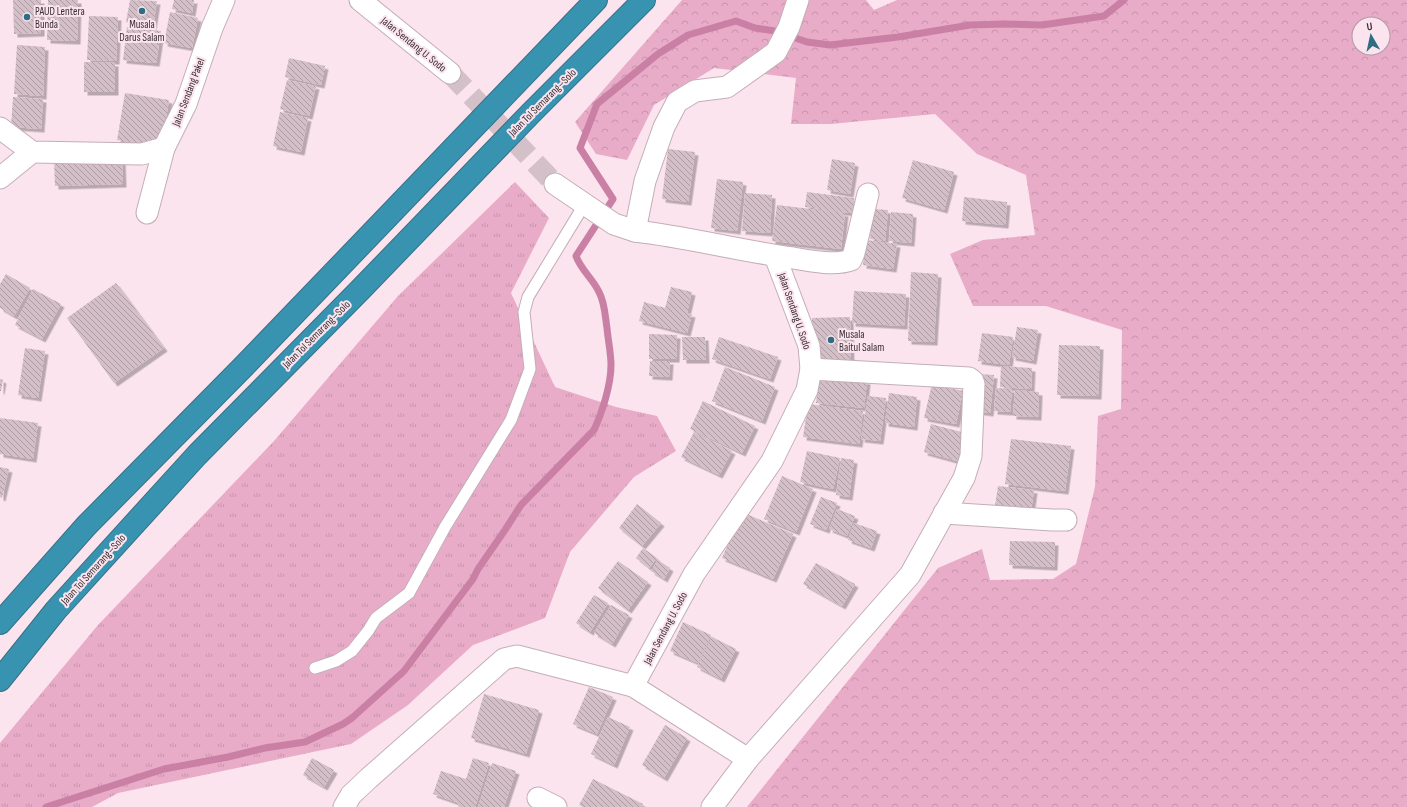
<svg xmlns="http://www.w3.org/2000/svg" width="1407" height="807" viewBox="0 0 1407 807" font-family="'Sofia Sans Condensed',sans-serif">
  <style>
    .grass { fill: url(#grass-tufts) }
    .forest { fill: url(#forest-crowns); fill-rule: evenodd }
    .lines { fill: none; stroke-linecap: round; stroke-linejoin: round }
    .stream { stroke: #ca80a4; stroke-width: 7 }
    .building { fill: url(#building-back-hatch); filter: url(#shadow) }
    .street-tunnel { stroke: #d4c0c8; stroke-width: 21; stroke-dasharray: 21 10; stroke-linecap: butt }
    .lane-casing { stroke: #c3aeb7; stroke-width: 13 }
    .street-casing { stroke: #c3aeb7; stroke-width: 23 }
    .highway-casing { stroke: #387085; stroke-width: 24 }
    .lane { stroke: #fff; stroke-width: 11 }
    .street { stroke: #fff; stroke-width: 21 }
    .highway { stroke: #3893b1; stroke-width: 22 }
    .poi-dot { fill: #2e6d82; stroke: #fbe4ee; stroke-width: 1.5 }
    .labels { text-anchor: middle; stroke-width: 4; stroke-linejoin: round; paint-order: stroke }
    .poi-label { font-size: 11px; fill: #372e32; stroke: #fbe4ee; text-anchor: start }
    .street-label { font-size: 11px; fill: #372e32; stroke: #fbe4ee }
  </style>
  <defs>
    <pattern id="grass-tufts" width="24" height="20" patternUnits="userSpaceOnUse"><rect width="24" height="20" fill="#e9acc8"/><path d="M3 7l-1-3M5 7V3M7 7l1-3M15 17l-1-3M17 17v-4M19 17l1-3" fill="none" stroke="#c894ac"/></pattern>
    <pattern id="forest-crowns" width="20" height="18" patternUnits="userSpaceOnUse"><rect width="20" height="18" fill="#e9acc8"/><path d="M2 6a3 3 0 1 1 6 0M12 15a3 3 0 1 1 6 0" fill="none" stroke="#c894ac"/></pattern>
    <pattern id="building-back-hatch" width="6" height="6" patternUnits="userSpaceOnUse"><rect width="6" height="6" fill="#d4bec7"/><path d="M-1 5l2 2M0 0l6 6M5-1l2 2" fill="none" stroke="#ad9ba2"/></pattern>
    <filter id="shadow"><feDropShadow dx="3.5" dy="3.5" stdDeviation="0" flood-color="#0004"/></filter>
  </defs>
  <rect width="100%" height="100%" fill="#fbe4ee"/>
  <path class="grass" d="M 515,182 L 549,218 L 511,293 L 555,387 L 616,407 L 657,416 L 676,451 L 634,477 L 570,552 L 545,618 L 473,645 L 408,705 L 351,744 L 118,793 L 92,807 L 0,807 L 0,743 L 98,625 L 274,441 L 398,296 Z"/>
  <path class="forest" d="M 682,0 L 866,0 L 874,10 L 897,0 L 1407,0 L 1407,807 L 747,807 L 938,568 L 982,549 L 990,580 L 1053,579 L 1076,564 L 1095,487 L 1098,416 L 1121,409 L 1122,330 L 1046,306 L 973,306 L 950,254 L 983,240 L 1035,235 L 1026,175 L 977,154 L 935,114 L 831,124 L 791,124 L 796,78 L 714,68 L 654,105 L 627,160 L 596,154 L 575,122 ZM 1359,24 L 1383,24 L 1383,48 L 1359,48 Z"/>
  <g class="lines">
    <path class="stream" d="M 46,807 L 164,769 L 228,757 L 265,748 L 305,742 L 343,724 L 352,718 L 404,671 L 473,579 L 478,569 L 505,530 L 521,505 L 594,430 C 602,413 611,385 611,365 C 611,353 608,340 607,328 C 605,316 605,303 599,292 C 593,279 581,270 576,256 L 613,199 L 580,148 L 597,104 L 658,54 L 688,35 L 736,21 L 755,28 L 775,31 L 807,42 L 830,45 L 898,37 L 970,25 L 1004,24 L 1042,25 L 1104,16 L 1124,0"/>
  </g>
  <g class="building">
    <path d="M 13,0 L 41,0 L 41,33 L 14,34 Z"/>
    <path d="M 48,0 L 78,0 L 77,41 L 47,40 Z"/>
    <path d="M 130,0 L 157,1 L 153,26 L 126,22 Z"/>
    <path d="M 174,0 L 194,0 L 192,13 L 172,9 Z"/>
    <path d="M 170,12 L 198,18 L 192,48 L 164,43 Z"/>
    <path d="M 89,16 L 118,17 L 116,61 L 87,60 Z"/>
    <path d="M 127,27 L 161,31 L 156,63 L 123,60 Z"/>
    <path d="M 17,45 L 45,47 L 43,96 L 14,94 Z"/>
    <path d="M 289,58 L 325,66 L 321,85 L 285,77 Z"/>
    <path d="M 84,62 L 115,63 L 115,92 L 84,92 Z"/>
    <path d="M 287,80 L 316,86 L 309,116 L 280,109 Z"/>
    <path d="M 125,93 L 169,100 L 161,147 L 117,140 Z"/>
    <path d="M 13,97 L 43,99 L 41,129 L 11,127 Z"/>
    <path d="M 280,112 L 308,118 L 301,152 L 273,146 Z"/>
    <path d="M 668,149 L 695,152 L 688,202 L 662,199 Z"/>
    <path d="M 122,157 L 123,184 L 55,186 L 54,159 Z"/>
    <path d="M 832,159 L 855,163 L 850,194 L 827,190 Z"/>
    <path d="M 913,160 L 954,172 L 944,210 L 902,198 Z"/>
    <path d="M 717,179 L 743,182 L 737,231 L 711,228 Z"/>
    <path d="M 807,192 L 854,198 L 852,213 L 805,207 Z"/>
    <path d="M 745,193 L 772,195 L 770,233 L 742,231 Z"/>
    <path d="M 964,197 L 1007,202 L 1005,225 L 962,221 Z"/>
    <path d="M 777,205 L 845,213 L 841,249 L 772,241 Z"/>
    <path d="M 873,209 L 888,210 L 885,241 L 870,239 Z"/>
    <path d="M 891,212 L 913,214 L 911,243 L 889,241 Z"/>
    <path d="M 866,240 L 897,244 L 893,269 L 863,265 Z"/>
    <path d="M 911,272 L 938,274 L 934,342 L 908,341 Z"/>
    <path d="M 6,274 L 30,288 L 14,316 L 0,308 L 0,284 Z"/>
    <path d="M 116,283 L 164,348 L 114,383 L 67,318 Z"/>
    <path d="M 671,287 L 692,292 L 687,313 L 692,314 L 687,333 L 639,321 L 644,302 L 665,308 Z"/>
    <path d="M 33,289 L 61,304 L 42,339 L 15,325 Z"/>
    <path d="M 854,291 L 906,294 L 904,326 L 852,323 Z"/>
    <path d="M 850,317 L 851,363 L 813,363 L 812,318 Z"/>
    <path d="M 1017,327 L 1038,330 L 1033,361 L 1012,357 Z"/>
    <path d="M 982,333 L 1013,337 L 1009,365 L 978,361 Z"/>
    <path d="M 649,334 L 677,335 L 676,359 L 649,359 Z"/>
    <path d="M 682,337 L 705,337 L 706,360 L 683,360 Z"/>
    <path d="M 719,337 L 778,357 L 770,379 L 712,359 Z"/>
    <path d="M 1059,345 L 1100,346 L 1098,396 L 1057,395 Z"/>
    <path d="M 25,348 L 45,351 L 38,398 L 18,395 Z"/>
    <path d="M 650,361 L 670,361 L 669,377 L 649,376 Z"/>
    <path d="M 1001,366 L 1032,368 L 1031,389 L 1000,387 Z"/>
    <path d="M 725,367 L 775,387 L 762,421 L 712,401 Z"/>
    <path d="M 980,374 L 994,375 L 990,413 L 975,411 Z"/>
    <path d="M 819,376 L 867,381 L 864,408 L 816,403 Z"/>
    <path d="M 0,379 L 3,380 L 1,391 L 0,391 Z"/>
    <path d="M 932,384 L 963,391 L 956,424 L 924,418 Z"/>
    <path d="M 996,388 L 1012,389 L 1010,412 L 994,411 Z"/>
    <path d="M 1015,390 L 1039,392 L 1038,417 L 1013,416 Z"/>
    <path d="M 889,393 L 917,397 L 914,427 L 885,423 Z"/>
    <path d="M 868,396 L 886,398 L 880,441 L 861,439 Z"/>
    <path d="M 703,401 L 755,426 L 742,453 L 690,429 Z"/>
    <path d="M 808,404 L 863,411 L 859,444 L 803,437 Z"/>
    <path d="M 0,418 L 38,423 L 33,459 L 0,454 Z"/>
    <path d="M 931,424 L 965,433 L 957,461 L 924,452 Z"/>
    <path d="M 694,432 L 732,451 L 719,475 L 681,457 Z"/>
    <path d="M 1011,439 L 1071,446 L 1065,491 L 1005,484 Z"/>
    <path d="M 807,451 L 840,458 L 833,489 L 800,482 Z"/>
    <path d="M 841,458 L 854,460 L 849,497 L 836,495 Z"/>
    <path d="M 0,467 L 9,469 L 2,498 L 0,497 Z"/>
    <path d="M 782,476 L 813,489 L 796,532 L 764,519 Z"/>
    <path d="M 998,486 L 1034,490 L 1031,511 L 995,506 Z"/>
    <path d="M 821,497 L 837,503 L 826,530 L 810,524 Z"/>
    <path d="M 637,504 L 661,523 L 642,546 L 619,528 Z"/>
    <path d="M 837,509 L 855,516 L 847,536 L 829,529 Z"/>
    <path d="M 742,512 L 793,534 L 773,579 L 722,558 Z"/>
    <path d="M 854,523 L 877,531 L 871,548 L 848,540 Z"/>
    <path d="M 1010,541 L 1055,542 L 1054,567 L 1009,565 Z"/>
    <path d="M 643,548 L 657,558 L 649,568 L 636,558 Z"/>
    <path d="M 658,560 L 670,568 L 664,579 L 651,571 Z"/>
    <path d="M 618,561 L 648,582 L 628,610 L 598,588 Z"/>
    <path d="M 816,563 L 855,584 L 842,606 L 803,584 Z"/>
    <path d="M 594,595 L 608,603 L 590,632 L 576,623 Z"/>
    <path d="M 611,605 L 629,615 L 612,644 L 594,633 Z"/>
    <path d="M 683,622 L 711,635 L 698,663 L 670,651 Z"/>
    <path d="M 712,637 L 736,649 L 721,679 L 697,667 Z"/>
    <path d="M 589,687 L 613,697 L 597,734 L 573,724 Z"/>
    <path d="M 484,694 L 539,710 L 526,754 L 471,738 Z"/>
    <path d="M 608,717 L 630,727 L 614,765 L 591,754 Z"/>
    <path d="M 665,725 L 687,738 L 664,778 L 642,765 Z"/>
    <path d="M 312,758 L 334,770 L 324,787 L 303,775 Z"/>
    <path d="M 473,758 L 489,763 L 475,807 L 460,807 L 458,806 L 459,803 L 433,794 L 441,771 L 466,779 Z"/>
    <path d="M 492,763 L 516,771 L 504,807 L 478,807 Z"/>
    <path d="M 593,779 L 643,804 L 641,807 L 583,807 L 579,805 Z"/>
  </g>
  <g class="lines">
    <path class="street-tunnel" d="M 450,73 L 555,184"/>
    <defs>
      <path id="lane" d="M 315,668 L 336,661 L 352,651 L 368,631 L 376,618 L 409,593 L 445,527 L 511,420 L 530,369 L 524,312 L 528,297 L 584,205"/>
      <g id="street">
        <path d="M 360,0 L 450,73"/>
        <path d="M 0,128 L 32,152 L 142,154 L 164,148 L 186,104 L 212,28 L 224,0"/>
        <path d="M 0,178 L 32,152"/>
        <path d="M 555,184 L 614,224 L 635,231 C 688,237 740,251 793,258 C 810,261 835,266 851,260 L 854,253 L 868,194"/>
        <path d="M 147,213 L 164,148"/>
        <path d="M 635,231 L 645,181 L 664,127 L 677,102 L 695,91 L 727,87 L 776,52 L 789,27 L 798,0"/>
        <path d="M 944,513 L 1052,520 L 1066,520"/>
        <path d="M 633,686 L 694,574 L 772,461 L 807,390 L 811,369 L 809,346 L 775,256"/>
        <path d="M 748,759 L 910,575 L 964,478 L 971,456 L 974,384 L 973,381 L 969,378 L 811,369"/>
        <path d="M 538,798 L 556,807"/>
        <path d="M 344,807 L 351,795 L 369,778 L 504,659 L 517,656 L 633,686 L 748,759 L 712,807"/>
      </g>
      <g id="highway">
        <path d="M 0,623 L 86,526 L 245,365 L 596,0"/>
        <path d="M 0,680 L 56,610 L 197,455 L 362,288 L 531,113 L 644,0"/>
      </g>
    </defs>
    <use href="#lane" class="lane-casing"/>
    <use href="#street" class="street-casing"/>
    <use href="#highway" class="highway-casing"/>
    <use href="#lane" class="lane"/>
    <use href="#street" class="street"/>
    <use href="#highway" class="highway"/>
  </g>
  <g class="poi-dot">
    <circle cx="142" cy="11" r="4"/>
    <circle cx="27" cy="17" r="4"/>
    <circle cx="831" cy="340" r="4"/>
  </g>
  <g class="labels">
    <g class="poi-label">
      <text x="35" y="15">PAUD Lentera<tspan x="35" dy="13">Bunda</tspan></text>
      <text x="142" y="28" text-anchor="middle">Musala<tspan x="142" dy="13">Darus Salam</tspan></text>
      <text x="839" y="338">Musala<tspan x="839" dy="13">Baitul Salam</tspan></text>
    </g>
    <g class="street-label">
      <text transform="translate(414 44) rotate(39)" y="4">Jalan Sendang U. Sodo</text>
      <text transform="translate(188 92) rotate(-69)" y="4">Jalan Sendang Pakel</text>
      <text transform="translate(542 102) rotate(-45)" y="4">Jalan Tol Semarang–Solo</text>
      <text transform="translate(795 311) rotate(71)" y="4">Jalan Sendang U. Sodo</text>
      <text transform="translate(316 334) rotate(-45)" y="4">Jalan Tol Semarang–Solo</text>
      <text transform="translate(93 569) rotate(-48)" y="4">Jalan Tol Semarang–Solo</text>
      <text transform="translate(665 628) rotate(-62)" y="4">Jalan Sendang U. Sodo</text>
    </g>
  </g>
  <g transform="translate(1371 36) rotate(351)"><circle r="19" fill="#fbe4ee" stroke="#ad9ba3"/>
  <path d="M0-3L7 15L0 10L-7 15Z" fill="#2e6d82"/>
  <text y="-6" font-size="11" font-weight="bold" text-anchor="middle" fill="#372e32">U</text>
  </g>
</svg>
